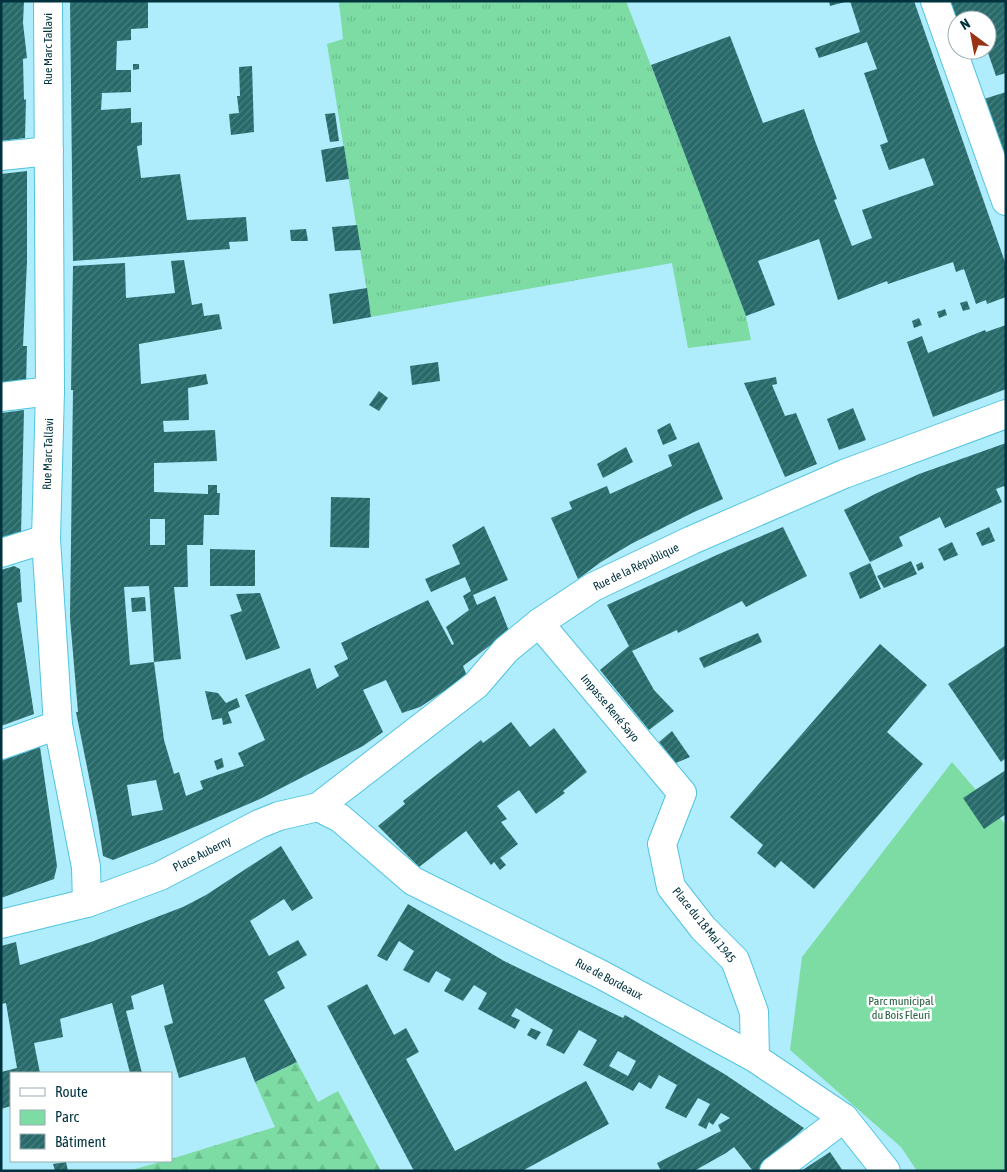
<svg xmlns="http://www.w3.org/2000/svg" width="1007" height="1172" viewBox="0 0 1007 1172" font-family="'Asap Condensed',sans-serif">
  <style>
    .grass { fill: url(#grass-tufts) }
    .forest { fill: url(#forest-firs) }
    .park { fill: #7ddca3 }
    .building { fill: url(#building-hatch); fill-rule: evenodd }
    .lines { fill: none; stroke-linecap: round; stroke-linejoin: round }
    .minor-casing { stroke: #52c4e0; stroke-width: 30 }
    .minor { stroke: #fff; stroke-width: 28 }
    .labels { text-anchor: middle; stroke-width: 5; stroke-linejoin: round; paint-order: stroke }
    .street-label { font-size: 12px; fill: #00333e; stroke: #fff }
    .park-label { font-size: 12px; fill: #286040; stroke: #fff }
  </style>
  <defs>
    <pattern id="grass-tufts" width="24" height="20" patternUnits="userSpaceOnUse" patternTransform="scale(1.25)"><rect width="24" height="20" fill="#7ddca3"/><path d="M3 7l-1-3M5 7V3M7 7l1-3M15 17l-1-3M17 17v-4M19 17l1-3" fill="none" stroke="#6abd8d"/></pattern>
    <pattern id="forest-firs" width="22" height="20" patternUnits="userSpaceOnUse" patternTransform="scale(1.25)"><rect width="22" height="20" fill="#7ddca3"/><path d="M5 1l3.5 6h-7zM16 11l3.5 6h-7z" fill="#6abd8d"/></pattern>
    <pattern id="building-hatch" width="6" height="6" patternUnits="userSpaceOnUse" patternTransform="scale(1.25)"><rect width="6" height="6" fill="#286a6a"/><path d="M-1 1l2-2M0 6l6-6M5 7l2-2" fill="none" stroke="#4a8081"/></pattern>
  </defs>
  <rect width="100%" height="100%" fill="#afecfc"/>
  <path class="grass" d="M 339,1 L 626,1 L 700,193 L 746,316 L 751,340 L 688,348 L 672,263 L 371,317 L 327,44 L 343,39 Z"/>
  <path class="forest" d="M 297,1062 L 318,1102 L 338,1091 L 381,1171 L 128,1171 L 164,1161 L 171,1161 L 171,1159 L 275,1127 L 255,1082 Z"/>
  <path class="park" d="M 952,762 L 1006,825 L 1006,1171 L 917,1171 L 901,1147 L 790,1050 L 802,957 Z"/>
  <g class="building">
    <path d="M 1,1 L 24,1 L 23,23 L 27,58 L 23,59 L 24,100 L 26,99 L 25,138 L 1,141 Z"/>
    <path d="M 70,1 L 148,1 L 148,28 L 131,29 L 131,40 L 117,41 L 116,70 L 131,70 L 131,92 L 102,93 L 101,110 L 131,108 L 131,123 L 142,122 L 142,145 L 137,146 L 141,178 L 180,174 L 187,220 L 246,217 L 248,241 L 229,242 L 230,249 L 73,261 Z"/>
    <path d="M 829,1 L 845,1 L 845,2 L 830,6 Z"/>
    <path d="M 850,1 L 914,1 L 1006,265 L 1006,297 L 987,304 L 986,300 L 976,304 L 964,269 L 956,272 L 953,262 L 888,284 L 887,281 L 838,300 L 819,239 L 758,261 L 775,305 L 746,316 L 651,65 L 730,36 L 763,123 L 804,109 L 815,141 L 837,199 L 834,200 L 852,246 L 872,238 L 862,210 L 934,185 L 924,158 L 889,170 L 880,145 L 888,142 L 864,73 L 877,69 L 867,42 L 819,58 L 815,48 L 860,32 Z"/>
    <path d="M 950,1 L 1006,1 L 1006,73 L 996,76 L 987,50 L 987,20 L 956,20 Z"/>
    <path d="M 967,50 L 983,50 L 969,55 Z"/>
    <path d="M 133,64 L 139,64 L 139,69 L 133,70 Z"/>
    <path d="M 252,66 L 254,132 L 231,135 L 229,114 L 239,113 L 237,96 L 240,96 L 239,67 Z"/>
    <path d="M 1006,92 L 1006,160 L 984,99 Z"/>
    <path d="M 335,113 L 339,141 L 330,142 L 325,114 Z"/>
    <path d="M 344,146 L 349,179 L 326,182 L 321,150 Z"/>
    <path d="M 27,171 L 27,262 L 23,346 L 27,346 L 26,386 L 1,389 L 1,174 Z"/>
    <path d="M 357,225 L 361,250 L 335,251 L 332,227 Z"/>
    <path d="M 306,229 L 308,241 L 291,241 L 290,230 Z"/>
    <path d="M 184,260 L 192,305 L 202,303 L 204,316 L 219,314 L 222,329 L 139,344 L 141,384 L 206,374 L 208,384 L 188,388 L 189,420 L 163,421 L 164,432 L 215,430 L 217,461 L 154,463 L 154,492 L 208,494 L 208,485 L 217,485 L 217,493 L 220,493 L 219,515 L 204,515 L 203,545 L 187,545 L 188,587 L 174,587 L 181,659 L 154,662 L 149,586 L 124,587 L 130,665 L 154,662 L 164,740 L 174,774 L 179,772 L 186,796 L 203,789 L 200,781 L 244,766 L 238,753 L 265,740 L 245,695 L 310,668 L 317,689 L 339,676 L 334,666 L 348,659 L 341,643 L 428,600 L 452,645 L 454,644 L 446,627 L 469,610 L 463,596 L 471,591 L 465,577 L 431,592 L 425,579 L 460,564 L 452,545 L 484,526 L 508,580 L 473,595 L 477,605 L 495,596 L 509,631 L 463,666 L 467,676 L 420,707 L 402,713 L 386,680 L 363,690 L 383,732 L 363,746 L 260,799 L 171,837 L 113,860 L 103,856 L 98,822 L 76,712 L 78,712 L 70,618 L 73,390 L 71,390 L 73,266 L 125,263 L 126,298 L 175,293 L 171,261 ZM 150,519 L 165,519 L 165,545 L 150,545 ZM 156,780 L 163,810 L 132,816 L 127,785 Z"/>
    <path d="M 367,288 L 371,317 L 333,324 L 329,294 Z"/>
    <path d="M 967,301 L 970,309 L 963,311 L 960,303 Z"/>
    <path d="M 945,309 L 947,315 L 939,318 L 937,312 Z"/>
    <path d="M 919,318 L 922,325 L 914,328 L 912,321 Z"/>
    <path d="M 1006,325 L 1006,389 L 933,417 L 907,342 L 922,336 L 928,353 L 985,330 L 986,332 Z"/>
    <path d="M 438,362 L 440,381 L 412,385 L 410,366 Z"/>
    <path d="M 776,377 L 777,384 L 772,385 L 785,416 L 796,413 L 817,464 L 785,477 L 744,383 Z"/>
    <path d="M 379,391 L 388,398 L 379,411 L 369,405 Z"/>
    <path d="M 853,408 L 866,440 L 839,450 L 827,419 Z"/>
    <path d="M 24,410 L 21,534 L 1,540 L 1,413 Z"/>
    <path d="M 670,423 L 677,439 L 663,445 L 657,430 Z"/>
    <path d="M 699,442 L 723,499 L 692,513 L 631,544 L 601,562 L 578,579 L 551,518 L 572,509 L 569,502 L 607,486 L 610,494 L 672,466 L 668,455 Z"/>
    <path d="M 1006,443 L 1006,489 L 1004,486 L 996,489 L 1002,502 L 945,528 L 940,517 L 899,537 L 903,546 L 870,562 L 844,510 L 877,493 L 919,474 Z"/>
    <path d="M 626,447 L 633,462 L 603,478 L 597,464 Z"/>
    <path d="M 331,497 L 370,498 L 369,548 L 330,547 Z"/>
    <path d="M 783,527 L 807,576 L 746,607 L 742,601 L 678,633 L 677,630 L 632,651 L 654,690 L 674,711 L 649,730 L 600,670 L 629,646 L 607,605 L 719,554 Z"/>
    <path d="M 989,527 L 995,541 L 982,546 L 976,533 Z"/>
    <path d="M 952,542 L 958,555 L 944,561 L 938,549 Z"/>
    <path d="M 210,549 L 255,550 L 255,586 L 210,586 Z"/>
    <path d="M 911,561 L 917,574 L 884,588 L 877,576 Z"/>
    <path d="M 922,562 L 924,568 L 918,571 L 916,565 Z"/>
    <path d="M 870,563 L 881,589 L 860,599 L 849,573 Z"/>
    <path d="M 14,566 L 20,569 L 22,602 L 17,603 L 34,714 L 1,726 L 1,570 Z"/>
    <path d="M 260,593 L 280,648 L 246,660 L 230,615 L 242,611 L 236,594 Z"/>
    <path d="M 145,597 L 146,611 L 132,612 L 131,598 Z"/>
    <path d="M 758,633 L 762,642 L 704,668 L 699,658 Z"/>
    <path d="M 880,644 L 927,685 L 887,732 L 923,764 L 814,889 L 781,861 L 775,868 L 757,853 L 763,845 L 730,817 Z"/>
    <path d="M 1006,645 L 1006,758 L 1001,762 L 948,684 Z"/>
    <path d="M 205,691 L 218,693 L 226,703 L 237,698 L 240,707 L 228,712 L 232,723 L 223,725 L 222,718 L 212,720 Z"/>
    <path d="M 511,722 L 530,747 L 554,728 L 587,772 L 563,791 L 565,793 L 536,814 L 519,790 L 497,806 L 507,819 L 501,822 L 518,844 L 500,858 L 506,865 L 500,870 L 494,862 L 491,865 L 466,831 L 419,867 L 378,826 L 405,804 L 403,801 L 481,740 L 483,743 Z"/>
    <path d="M 672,731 L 690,757 L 676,763 L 659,742 Z"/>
    <path d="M 40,747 L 57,866 L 54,879 L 1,898 L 1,761 Z"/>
    <path d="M 222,758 L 224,767 L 217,770 L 214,761 Z"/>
    <path d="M 1006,770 L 1006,814 L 984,829 L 963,798 Z"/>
    <path d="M 281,846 L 313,898 L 292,911 L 284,899 L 250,921 L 269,956 L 298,940 L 307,955 L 277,972 L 285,988 L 264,1000 L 297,1062 L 255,1082 L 245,1057 L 179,1078 L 164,1026 L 173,1023 L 163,984 L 131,996 L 134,1009 L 126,1011 L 142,1073 L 130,1073 L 112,1003 L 60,1019 L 63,1037 L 34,1043 L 40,1073 L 11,1073 L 11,1106 L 1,1109 L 1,1072 L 17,1068 L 6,1003 L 1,1004 L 1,946 L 16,942 L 20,965 L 91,942 L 183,907 L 206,895 Z"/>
    <path d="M 408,904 L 504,961 L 623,1018 L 625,1015 L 726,1075 L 804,1128 L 758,1171 L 753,1171 L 734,1147 L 726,1153 L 694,1171 L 661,1171 L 657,1163 L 721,1131 L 718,1125 L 730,1118 L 721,1113 L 713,1125 L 709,1122 L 706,1129 L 698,1125 L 710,1104 L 698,1098 L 686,1118 L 665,1108 L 677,1085 L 659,1075 L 651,1089 L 639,1082 L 633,1091 L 583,1065 L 597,1040 L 579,1030 L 564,1054 L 546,1045 L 553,1030 L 516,1008 L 511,1016 L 520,1020 L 515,1029 L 478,1009 L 487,993 L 474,985 L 463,1001 L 444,991 L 451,979 L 436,971 L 429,983 L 403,970 L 414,951 L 399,941 L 387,961 L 377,956 ZM 618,1051 L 636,1061 L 628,1076 L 609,1066 Z"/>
    <path d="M 367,984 L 394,1035 L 406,1028 L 419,1052 L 406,1059 L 455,1151 L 586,1081 L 609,1124 L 522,1171 L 414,1171 L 327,1006 Z"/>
    <path d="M 531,1028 L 541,1032 L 536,1040 L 527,1035 Z"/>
    <path d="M 830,1152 L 843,1171 L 801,1171 Z"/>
    <path d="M 66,1162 L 68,1171 L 55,1171 L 53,1164 Z"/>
  </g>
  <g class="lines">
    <defs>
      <g id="minor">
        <path d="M 48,1 L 50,391 L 46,539 L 58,725 L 86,867 L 87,903"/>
        <path d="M 935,1 L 1006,201"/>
        <path d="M 1,156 L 49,151"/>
        <path d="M 1,397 L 50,391"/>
        <path d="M 1,553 L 46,539"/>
        <path d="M 539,623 L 682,793 L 662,844 L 671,887 L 703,928 L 735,960 L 754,1012 L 755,1058"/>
        <path d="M 1,745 L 58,725"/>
        <path d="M 318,807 L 340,818 L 413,881 L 602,975 L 755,1058 L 844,1118 L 886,1171"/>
        <path d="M 1,924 L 87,903 L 160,876 L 259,824 L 279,816 L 318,807 L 476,685 L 506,650 L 539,623 L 593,587 L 692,540 L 844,474 L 1006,414"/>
        <path d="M 774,1171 L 844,1118"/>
      </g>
    </defs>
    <use href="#minor" class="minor-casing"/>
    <use href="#minor" class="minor"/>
  </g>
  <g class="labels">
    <g class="street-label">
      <text transform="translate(48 49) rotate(-90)" y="4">Rue Marc Tallavi</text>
      <text transform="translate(48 454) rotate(-88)" y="4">Rue Marc Tallavi</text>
      <text transform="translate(636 567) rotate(-26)" y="4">Rue de la République</text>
      <text transform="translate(610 708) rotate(50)" y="4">Impasse René Sayo</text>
      <text transform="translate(202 854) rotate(-27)" y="4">Place Auberny</text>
      <text transform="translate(704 925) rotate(51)" y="4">Place du 18 Mai 1945</text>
      <text transform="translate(609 979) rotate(28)" y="4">Rue de Bordeaux</text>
    </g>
    <g class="park-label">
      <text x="901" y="1005">Parc municipal<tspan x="901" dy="14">du Bois Fleuri</tspan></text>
    </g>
  </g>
  <rect width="1007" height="1172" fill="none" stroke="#00333e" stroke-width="5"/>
  <rect x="10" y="1072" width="162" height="90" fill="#ffffff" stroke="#99adb2"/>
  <rect x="20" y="1088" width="25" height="8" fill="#ffffff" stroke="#99adb2"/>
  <text x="55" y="1097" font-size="15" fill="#00333e">Route</text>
  <rect x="20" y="1110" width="25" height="15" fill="#7ddca3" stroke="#99adb2"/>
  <text x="55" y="1122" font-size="15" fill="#00333e">Parc</text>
  <rect x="20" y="1134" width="25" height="15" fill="url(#building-hatch)" stroke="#99adb2"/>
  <text x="55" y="1147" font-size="15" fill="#00333e">Bâtiment</text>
  <g transform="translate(972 35) rotate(328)"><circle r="24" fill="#ffffff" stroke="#99adb2"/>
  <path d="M0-4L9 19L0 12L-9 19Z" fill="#9a3314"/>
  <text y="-8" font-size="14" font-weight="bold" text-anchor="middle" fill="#00333e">N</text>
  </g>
</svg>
